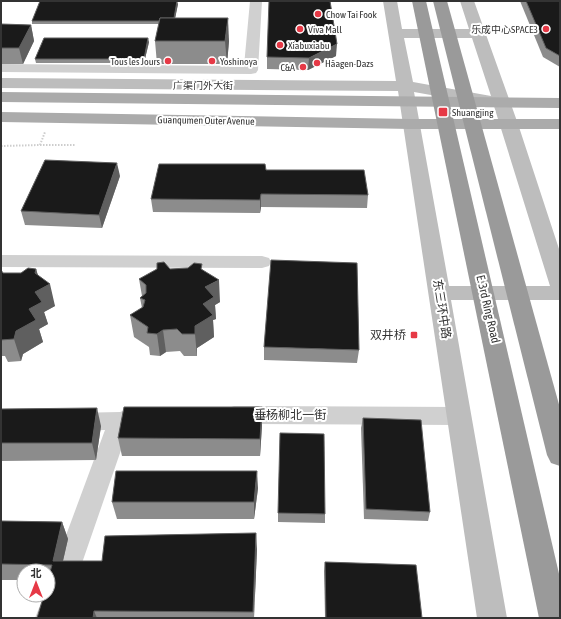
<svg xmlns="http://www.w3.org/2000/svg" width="561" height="619" viewBox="0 0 561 619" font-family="'Asap Condensed','Noto Sans SC',sans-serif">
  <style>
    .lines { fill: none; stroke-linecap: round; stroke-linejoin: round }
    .path { stroke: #cdcdcd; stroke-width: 2; stroke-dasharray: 1.5 1.5; stroke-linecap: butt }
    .street { fill: #d0d0d0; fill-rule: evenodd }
    .secondary { fill: #bdbdbd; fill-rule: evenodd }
    .primary { fill: #ababab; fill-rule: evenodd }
    .highway { fill: #9a9a9a; fill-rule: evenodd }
    .wall { fill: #8c8c8c }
    .shaded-wall { fill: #5f5f5f }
    .building { fill: #1a1a1a; stroke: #5f5f5f }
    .poi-dot { fill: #e63946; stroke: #fff; stroke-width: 1.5 }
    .labels { text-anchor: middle; stroke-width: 4; stroke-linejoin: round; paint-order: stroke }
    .far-poi-label { font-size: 10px; fill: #333; stroke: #fff; text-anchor: start }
    .far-street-label { font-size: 10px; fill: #333; stroke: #fff }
    .street-label { font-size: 12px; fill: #333; stroke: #fff }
    .poi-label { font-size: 12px; fill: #333; stroke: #fff; text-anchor: end }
  </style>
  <rect width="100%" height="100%" fill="#fff"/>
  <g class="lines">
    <g class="path">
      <path d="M 40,145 L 76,145"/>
      <path d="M 1,146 L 40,145 L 45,132"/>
    </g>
    <g class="street">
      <path d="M 250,1 L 262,1 L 258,70 L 256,73 L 251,74 L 1,72 L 1,64 L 244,66 Z"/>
      <path d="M 1,255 L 262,256 L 269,258 L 271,262 L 269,266 L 262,268 L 1,267 Z"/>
      <path d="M 234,406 L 459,407 L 467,410 L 470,416 L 467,422 L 459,425 L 234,424 L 226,421 L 223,415 L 226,409 Z"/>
      <path d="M 148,408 L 156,411 L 159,417 L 156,423 L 148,426 L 129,427 L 63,618 L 35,618 L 44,595 L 48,595 L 48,584 L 105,430 L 73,431 L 65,428 L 62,422 L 65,416 L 73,413 L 120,412 L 129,409 Z"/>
    </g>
    <path class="secondary" d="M 383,1 L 397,1 L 402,29 L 469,29 L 460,1 L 474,1 L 518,124 L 560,252 L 560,300 L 451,300 L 507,618 L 477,618 L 398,91 L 1,88 L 1,78 L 396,81 ZM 404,38 L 472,38 L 491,96 L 413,82 ZM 414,92 L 487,105 L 493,103 L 550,286 L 449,286 Z"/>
    <g class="primary">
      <path d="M 1,92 L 560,98 L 560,108 L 1,102 Z"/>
      <path d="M 1,112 L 411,119 L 560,119 L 560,129 L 411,129 L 1,122 Z"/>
    </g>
    <g class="highway">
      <path d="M 412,1 L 426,1 L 560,578 L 560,618 L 539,618 Z"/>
      <path d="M 433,1 L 447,1 L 560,408 L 560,466 L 551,463 L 547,455 Z"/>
    </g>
  </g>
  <g class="wall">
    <path d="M 520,1 L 560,1 L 560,67 L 543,57 Z"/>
    <path d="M 178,4 L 175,18 L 229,41 L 227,64 L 157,64 L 155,41 L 159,24 L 32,24 L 32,21 Z"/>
    <path d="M 1,24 L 31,25 L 34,41 L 23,64 L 1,64 Z"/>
    <path d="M 149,42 L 144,63 L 36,63 L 35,59 Z"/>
    <path d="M 336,56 L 308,70 L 267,69 L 267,57 Z"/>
    <path d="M 266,170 L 368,195 L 367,208 L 261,207 L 260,213 L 153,212 L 151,199 Z"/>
    <path d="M 120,176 L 102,228 L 25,225 L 21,211 Z"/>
    <path d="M 36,269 L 38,276 L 55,306 L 44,312 L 48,324 L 39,329 L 43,342 L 23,354 L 21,361 L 8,362 L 5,356 L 1,356 L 1,270 L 3,273 L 21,273 Z"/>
    <path d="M 170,269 L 202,269 L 220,302 L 215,305 L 216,319 L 213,320 L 214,337 L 197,348 L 197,356 L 184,356 L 180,351 L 166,352 L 160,356 L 150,355 L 149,347 L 134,337 L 130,315 L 142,308 L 140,298 L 142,296 L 139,279 Z"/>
    <path d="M 264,347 L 359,350 L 357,363 L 264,360 Z"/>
    <path d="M 262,407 L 262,425 L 260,456 L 122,456 L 118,438 Z"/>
    <path d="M 1,409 L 101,426 L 96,460 L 1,461 Z"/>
    <path d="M 363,418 L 430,512 L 428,521 L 364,519 L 361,428 Z"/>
    <path d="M 258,488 L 254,519 L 117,519 L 112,502 Z"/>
    <path d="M 278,513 L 325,514 L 325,523 L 278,522 Z"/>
    <path d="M 1,521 L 62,522 L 68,539 L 63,561 L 102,561 L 257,549 L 254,618 L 37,618 L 48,595 L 48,571 L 24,571 L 24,580 L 1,580 Z"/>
    <path d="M 325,562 L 422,618 L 325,618 L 324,571 Z"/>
  </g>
  <g class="shaded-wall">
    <path d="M 177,1 L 178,4 L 174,24 L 174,21 Z"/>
    <path d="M 228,18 L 229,41 L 227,64 L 225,41 Z"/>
    <path d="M 31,25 L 34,41 L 23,64 L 19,48 Z"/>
    <path d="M 148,38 L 149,42 L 144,63 L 144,59 Z"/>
    <path d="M 337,44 L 336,56 L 308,70 L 309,58 Z"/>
    <path d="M 117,163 L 120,176 L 102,228 L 99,215 Z"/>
    <path d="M 261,194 L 261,207 L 260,213 L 260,200 Z"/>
    <path d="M 36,269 L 42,288 L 50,284 L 55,306 L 44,312 L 48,324 L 39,329 L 43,342 L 23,354 L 21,361 L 14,339 L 16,331 L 35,292 L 35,273 Z"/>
    <path d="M 219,280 L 220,302 L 215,305 L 216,319 L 213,320 L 214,337 L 197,348 L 197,356 L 195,334 L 195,326 L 203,304 L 205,287 Z"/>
    <path d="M 163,330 L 166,352 L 160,356 L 157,334 Z"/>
    <path d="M 262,407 L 262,425 L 260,456 L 260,439 Z"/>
    <path d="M 97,408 L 101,426 L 96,460 L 92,443 Z"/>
    <path d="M 257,471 L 258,488 L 254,519 L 254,502 Z"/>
    <path d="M 62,522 L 68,539 L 59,578 L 53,561 Z"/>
    <path d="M 256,533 L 257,549 L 254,618 Z"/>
    <path d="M 94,611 L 97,618 L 93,618 Z"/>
  </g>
  <g class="building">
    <path d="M 40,1 L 177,1 L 174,18 L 160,18 L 159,21 L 32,21 Z"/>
    <path d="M 269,1 L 330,1 L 337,44 L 309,58 L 267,57 Z"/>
    <path d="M 526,1 L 560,1 L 560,56 L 546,48 Z"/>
    <path d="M 160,18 L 228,18 L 225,41 L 155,41 Z"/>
    <path d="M 1,24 L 31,25 L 19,48 L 1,48 Z"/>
    <path d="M 44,38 L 148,38 L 144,59 L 35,59 Z"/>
    <path d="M 45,160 L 117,163 L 99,215 L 21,211 Z"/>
    <path d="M 159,164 L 265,164 L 266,170 L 364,170 L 368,195 L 261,194 L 260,200 L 151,199 Z"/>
    <path d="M 271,260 L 357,263 L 359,350 L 264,347 Z"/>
    <path d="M 164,262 L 170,269 L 188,268 L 194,263 L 202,264 L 201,269 L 219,280 L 205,287 L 214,297 L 203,304 L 213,315 L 195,326 L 195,334 L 182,334 L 177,329 L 163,330 L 157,334 L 147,333 L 148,327 L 130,315 L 143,307 L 145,300 L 140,298 L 146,293 L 146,285 L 139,279 L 157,269 L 157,263 Z"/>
    <path d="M 28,268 L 36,269 L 35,273 L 50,284 L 35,292 L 42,302 L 29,309 L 36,320 L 16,331 L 14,339 L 1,340 L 1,270 L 3,273 L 21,273 Z"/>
    <path d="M 124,407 L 262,407 L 260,439 L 118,438 Z"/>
    <path d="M 97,408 L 92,443 L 1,443 L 1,409 Z"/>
    <path d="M 363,418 L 421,420 L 430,512 L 366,509 Z"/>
    <path d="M 280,433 L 324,434 L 325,514 L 278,513 Z"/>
    <path d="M 116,471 L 257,471 L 254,502 L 112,502 Z"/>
    <path d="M 1,521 L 62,522 L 53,561 L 102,561 L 105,536 L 256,533 L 253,612 L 94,611 L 93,618 L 37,618 L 44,595 L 48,595 L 48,579 L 52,565 L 1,564 Z"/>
    <path d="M 325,562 L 416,565 L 422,618 L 326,618 Z"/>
  </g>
  <g class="poi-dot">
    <circle cx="318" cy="14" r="4"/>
    <circle cx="300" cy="29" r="4"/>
    <circle cx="546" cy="29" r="4"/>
    <circle cx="280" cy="45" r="4"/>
    <circle cx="168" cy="61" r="4"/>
    <circle cx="212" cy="61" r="4"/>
    <circle cx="317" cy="63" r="4"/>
    <circle cx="303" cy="67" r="4"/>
    <rect x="438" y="107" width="10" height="10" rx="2"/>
    <rect x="410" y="331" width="8" height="8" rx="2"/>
  </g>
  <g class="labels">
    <g class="far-poi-label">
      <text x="326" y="18">Chow Tai Fook</text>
      <text x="308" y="33">Viva Mall</text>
      <text x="538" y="33" text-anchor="end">乐成中心SPACE3</text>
      <text x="288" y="49">Xiabuxiabu</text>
      <text x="160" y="65" text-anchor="end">Tous les Jours</text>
      <text x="220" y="65">Yoshinoya</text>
      <text x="325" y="67">Häagen-Dazs</text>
      <text x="295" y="71" text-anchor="end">C&amp;A</text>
      <text x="452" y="116">Shuangjing</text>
    </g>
    <g class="far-street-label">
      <text x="203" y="89">广渠门外大街</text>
      <text transform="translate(206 120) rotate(1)" y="4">Guanqumen Outer Avenue</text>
    </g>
    <g class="street-label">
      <text transform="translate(442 309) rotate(81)" y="4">东三环中路</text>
      <text transform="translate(488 309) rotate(77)" y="4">E. 3rd Ring Road</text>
      <text x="290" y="419">垂杨柳北一街</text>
    </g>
    <g class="poi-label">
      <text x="406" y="339">双井桥</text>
    </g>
  </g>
  <rect width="561" height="619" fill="none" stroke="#333333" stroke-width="4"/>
  <g transform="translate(36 583)"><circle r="19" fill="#ffffff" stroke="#adadad"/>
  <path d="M0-3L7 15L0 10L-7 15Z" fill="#e63946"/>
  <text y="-6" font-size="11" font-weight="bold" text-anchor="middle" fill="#333333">北</text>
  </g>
</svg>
